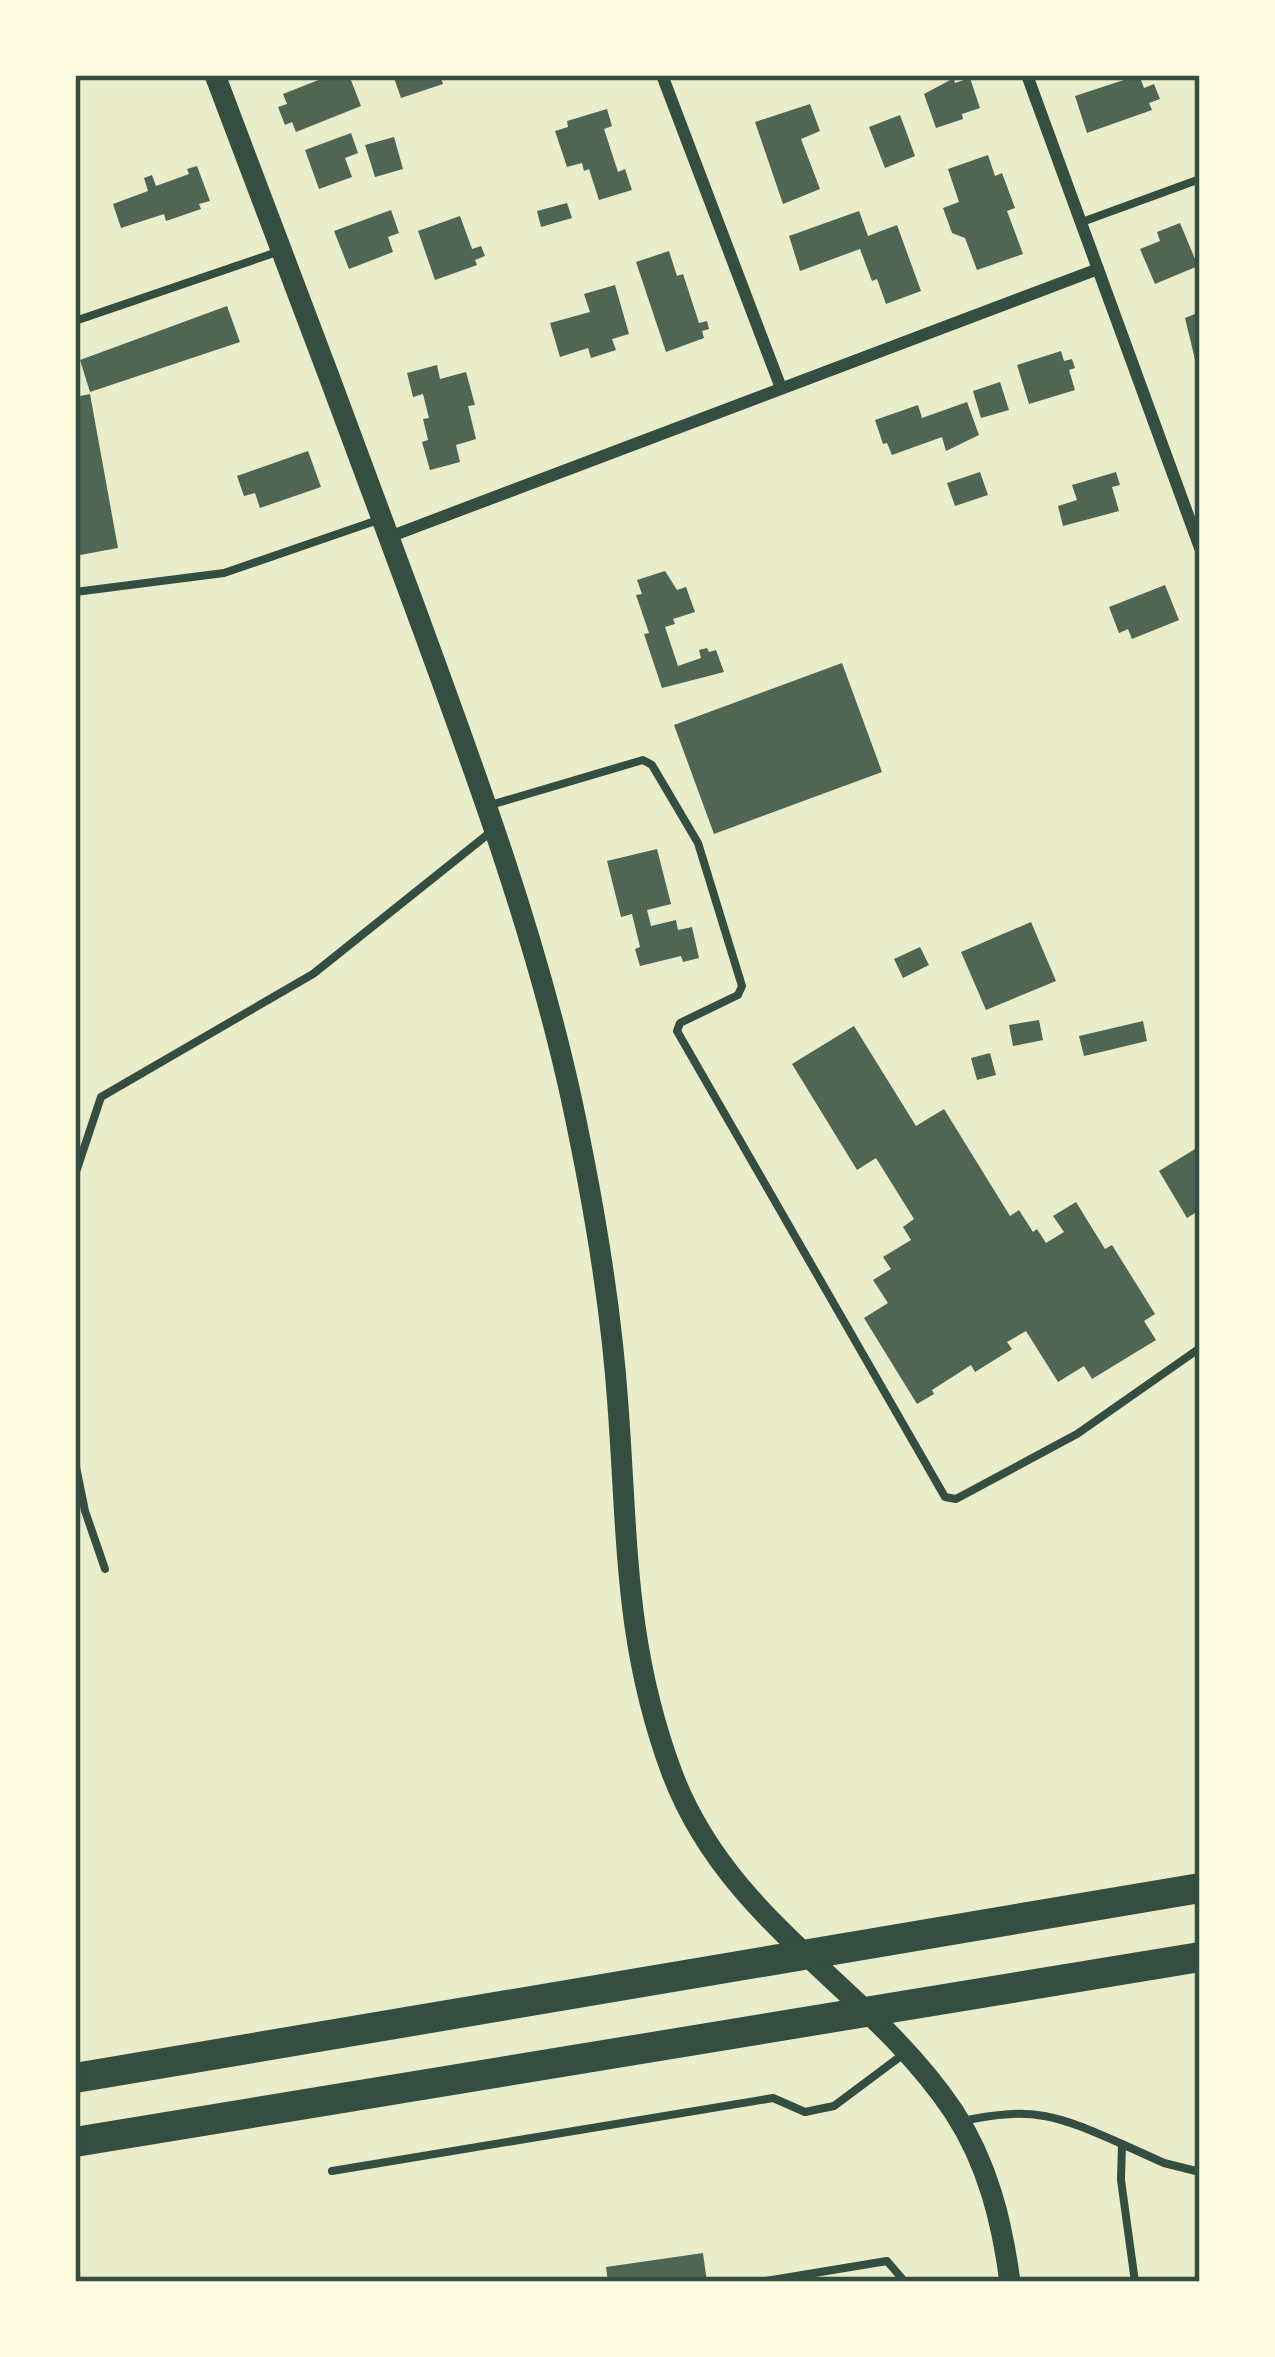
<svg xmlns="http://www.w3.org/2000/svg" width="1275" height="2357" viewBox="0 0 1275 2357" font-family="Poppins,sans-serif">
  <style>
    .building { fill: #4f6655 }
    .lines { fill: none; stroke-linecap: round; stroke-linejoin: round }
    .service { stroke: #344e41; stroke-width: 8 }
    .minor { stroke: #344e41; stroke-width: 12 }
    .tertiary { stroke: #344e41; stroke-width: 21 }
    .motorway { stroke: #344e41; stroke-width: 30 }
    .neatline { fill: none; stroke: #344e41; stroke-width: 4.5 }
  </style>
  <rect width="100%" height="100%" fill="#e9edc9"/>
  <g class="building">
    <path d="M 331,75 L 349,75 L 361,106 L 296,132 L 292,122 L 285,125 L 278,107 L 287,104 L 283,94 Z"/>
    <path d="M 393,75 L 440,75 L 443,84 L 401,98 Z"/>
    <path d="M 1139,75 L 1144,88 L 1154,84 L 1160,99 L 1149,103 L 1152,110 L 1087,133 L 1075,96 Z"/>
    <path d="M 954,78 L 955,83 L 970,78 L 980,108 L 962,114 L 963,119 L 936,128 L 924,94 Z"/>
    <path d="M 810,104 L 820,131 L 801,139 L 820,189 L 783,204 L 755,122 Z"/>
    <path d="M 607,109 L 612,126 L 604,129 L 618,172 L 625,169 L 632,190 L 599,200 L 589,169 L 584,171 L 582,163 L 567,167 L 555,131 L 568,127 L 567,121 Z"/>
    <path d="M 900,115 L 915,156 L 885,168 L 869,127 Z"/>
    <path d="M 351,133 L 358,153 L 345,158 L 352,177 L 319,189 L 305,150 Z"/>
    <path d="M 394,137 L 403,169 L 375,177 L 365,145 Z"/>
    <path d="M 988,155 L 995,176 L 1002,173 L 1015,208 L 1007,211 L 1023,254 L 977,270 L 965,238 L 952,233 L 943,208 L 959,202 L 948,169 Z"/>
    <path d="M 197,166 L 210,201 L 199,204 L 201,209 L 166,221 L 164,214 L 121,228 L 113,204 L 148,191 L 144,178 L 152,175 L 156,186 L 189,174 L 187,169 Z"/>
    <path d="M 567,203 L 572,218 L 541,227 L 537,211 Z"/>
    <path d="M 391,210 L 399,233 L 388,237 L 393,252 L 349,269 L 334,231 Z"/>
    <path d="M 859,211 L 868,236 L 897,225 L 921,291 L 886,304 L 877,279 L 872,281 L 860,249 L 800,271 L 789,236 Z"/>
    <path d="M 460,216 L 472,249 L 481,246 L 485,256 L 475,260 L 477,265 L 435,280 L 418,231 Z"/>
    <path d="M 1180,223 L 1198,266 L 1155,284 L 1140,249 L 1160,241 L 1157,232 Z"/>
    <path d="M 669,251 L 677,276 L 683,274 L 699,323 L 707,321 L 709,329 L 702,331 L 704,338 L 666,352 L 636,262 Z"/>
    <path d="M 615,285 L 629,334 L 612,339 L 616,350 L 591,358 L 588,348 L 560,357 L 550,323 L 590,312 L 584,294 Z"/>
    <path d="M 227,306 L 240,342 L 90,392 L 80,360 Z"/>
    <path d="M 1200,312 L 1200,376 L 1199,376 L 1185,318 Z"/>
    <path d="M 1061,351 L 1064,361 L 1072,359 L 1075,368 L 1069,370 L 1075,390 L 1029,404 L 1017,365 Z"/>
    <path d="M 437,365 L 440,379 L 466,372 L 475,405 L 468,406 L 476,439 L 456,445 L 460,462 L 430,470 L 422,442 L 428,440 L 423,419 L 429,418 L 423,394 L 413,397 L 407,373 Z"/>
    <path d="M 1000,382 L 1009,410 L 981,418 L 973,391 Z"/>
    <path d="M 90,394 L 118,548 L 80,555 L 75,530 L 75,397 Z"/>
    <path d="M 967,402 L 979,435 L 946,451 L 942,437 L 892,455 L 887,443 L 883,444 L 875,420 L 918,405 L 922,418 Z"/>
    <path d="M 308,451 L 321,487 L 260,508 L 255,493 L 244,496 L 237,476 Z"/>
    <path d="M 980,472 L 988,495 L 955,506 L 947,483 Z"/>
    <path d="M 1116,472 L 1120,485 L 1112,487 L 1119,511 L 1063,526 L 1058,506 L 1077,500 L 1072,485 Z"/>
    <path d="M 665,571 L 677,590 L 686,587 L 695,612 L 673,619 L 675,624 L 665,627 L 678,666 L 701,658 L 699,650 L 707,648 L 709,652 L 716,650 L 724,672 L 662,688 L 644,634 L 649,633 L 636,595 L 642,594 L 637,580 Z"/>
    <path d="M 1165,585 L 1179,620 L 1132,639 L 1128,629 L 1119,633 L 1109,607 Z"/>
    <path d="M 842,663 L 882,772 L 714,834 L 674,725 Z"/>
    <path d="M 657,849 L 671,904 L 647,910 L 651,926 L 676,920 L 678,930 L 692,927 L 699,958 L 683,962 L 681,956 L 640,966 L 635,949 L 640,947 L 632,914 L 621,917 L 607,861 Z"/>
    <path d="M 1031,922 L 1056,981 L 986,1010 L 961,952 Z"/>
    <path d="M 920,947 L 929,965 L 903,978 L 894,959 Z"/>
    <path d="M 1039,1020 L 1043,1040 L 1013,1046 L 1009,1025 Z"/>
    <path d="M 1143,1021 L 1147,1041 L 1084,1056 L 1079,1036 Z"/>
    <path d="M 854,1026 L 916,1126 L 944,1109 L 1010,1216 L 1019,1210 L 1033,1232 L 1037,1229 L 1046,1243 L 1064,1232 L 1053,1216 L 1076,1202 L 1105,1249 L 1112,1245 L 1155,1314 L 1144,1321 L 1156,1340 L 1092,1379 L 1084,1366 L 1058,1382 L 1026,1331 L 1007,1342 L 1012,1349 L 975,1372 L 971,1365 L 932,1390 L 934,1394 L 917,1404 L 864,1318 L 888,1303 L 873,1280 L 891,1269 L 883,1257 L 911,1240 L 903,1227 L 914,1219 L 876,1158 L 857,1170 L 792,1064 Z"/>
    <path d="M 990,1053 L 996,1075 L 977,1080 L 971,1058 Z"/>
    <path d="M 1200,1146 L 1200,1210 L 1187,1218 L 1159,1171 Z"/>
    <path d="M 703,2253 L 707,2282 L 608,2282 L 606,2267 Z"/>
  </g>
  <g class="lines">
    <g class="service">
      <path d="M 1082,222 L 1200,179"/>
      <path d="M 75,321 L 280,251"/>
      <path d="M 75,592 L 224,573 L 381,519"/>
      <path d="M 487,806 L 643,760 L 652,765 L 698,843 L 742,986 L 738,995 L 680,1023 L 677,1031 L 945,1497 L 956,1499 L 1077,1434 L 1200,1348"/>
      <path d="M 75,1175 L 101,1097 L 313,974 L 492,831"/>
      <path d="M 75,1462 L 85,1511 L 105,1569"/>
      <path d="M 962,2121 C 1034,2106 1056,2115 1122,2144"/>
      <path d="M 332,2171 L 773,2098 L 805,2112 L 834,2106 L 905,2053"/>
      <path d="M 760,2282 L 887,2261 L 905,2282"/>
      <path d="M 1135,2282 L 1121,2180 L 1122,2144 L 1164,2163 L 1200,2172"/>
    </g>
    <g class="minor">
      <path d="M 662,75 L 781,388"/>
      <path d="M 1027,75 L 1200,548"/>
      <path d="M 389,537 L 1098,269"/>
    </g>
    <path class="tertiary" d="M 215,75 C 282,251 349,428 414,605 C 473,766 534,929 571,1097 C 593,1199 611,1302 618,1406 C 628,1540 624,1644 672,1773 C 729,1924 870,1986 954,2112 C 988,2164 1002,2222 1010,2282"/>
    <g class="motorway">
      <path d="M 75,2078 L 1200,1888"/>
      <path d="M 75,2142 L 1200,1957"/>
    </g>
  </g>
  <rect width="1275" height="2357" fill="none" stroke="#fefae0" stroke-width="156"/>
  <rect x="78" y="78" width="1119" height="2201" class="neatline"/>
</svg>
